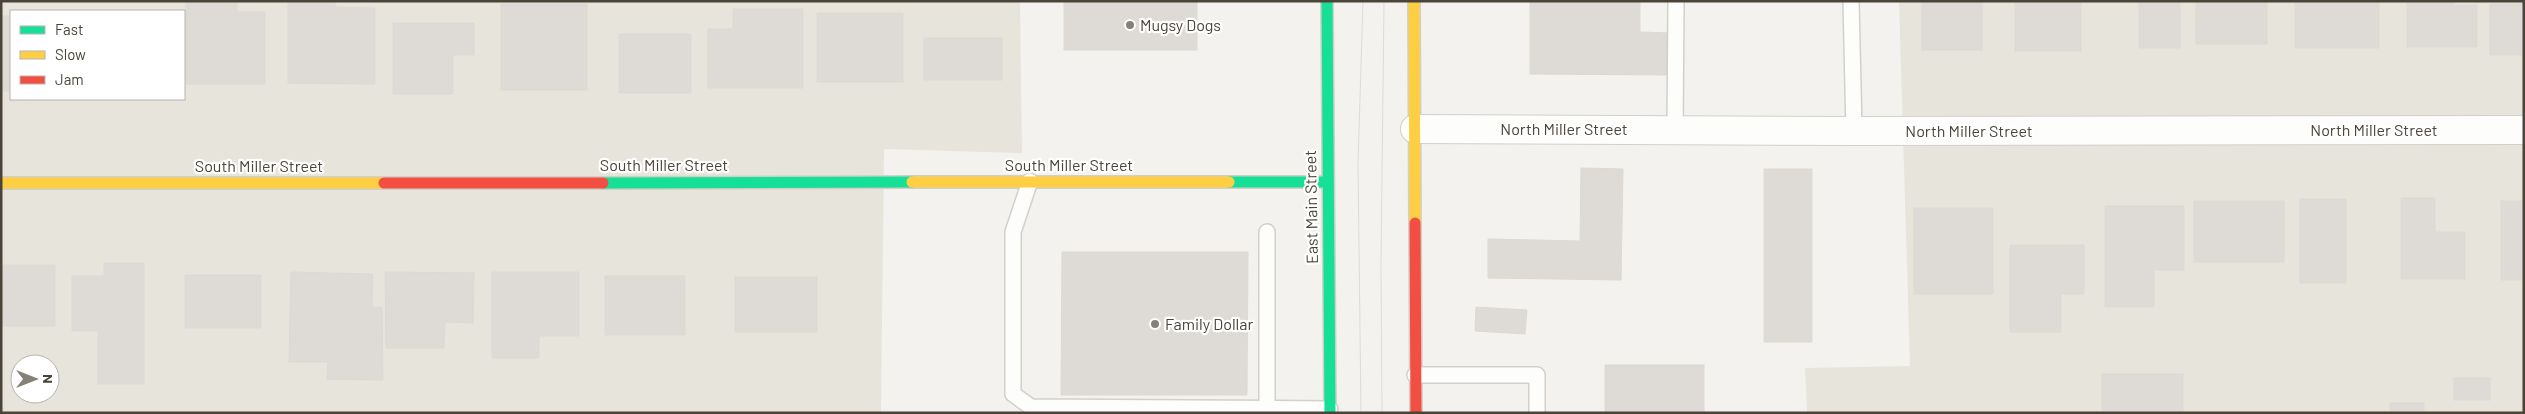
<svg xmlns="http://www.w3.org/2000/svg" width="2525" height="414" viewBox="0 0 2525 414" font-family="Barlow,sans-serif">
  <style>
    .residential { fill: #e7e4dc; fill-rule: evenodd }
    .building { fill: #dedbd6; stroke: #dcd9d4 }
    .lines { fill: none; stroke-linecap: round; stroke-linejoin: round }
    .lane-casing { stroke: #d2d0cb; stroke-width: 18 }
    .street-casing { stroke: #d2d0cb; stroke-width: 30 }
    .fast-casing { stroke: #d3cfc5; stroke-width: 14 }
    .slow-casing { stroke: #d3cfc5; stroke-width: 14 }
    .jam-casing { stroke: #d3cfc5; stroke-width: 14 }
    .lane { stroke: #fdfdfc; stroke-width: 15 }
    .street { stroke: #fdfdfc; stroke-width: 28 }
    .fast { stroke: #16e098; stroke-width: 11 }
    .slow { stroke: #ffcf43; stroke-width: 11 }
    .jam { stroke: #f24e42; stroke-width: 11 }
    .tram { stroke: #dbdbda; stroke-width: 1 }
    .poi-dot { fill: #868178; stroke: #fff; stroke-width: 2 }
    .labels { text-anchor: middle; stroke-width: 4.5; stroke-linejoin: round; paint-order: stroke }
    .poi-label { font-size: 16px; fill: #4b4439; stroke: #fff; text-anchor: start }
    .street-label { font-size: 16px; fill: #4b4439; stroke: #fff }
  </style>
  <rect width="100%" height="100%" fill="#f4f2ee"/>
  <g class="residential">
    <path d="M 1,1 L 1020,1 L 1022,153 L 884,149 L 881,413 L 1,413 ZM 11,11 L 184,11 L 184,99 L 11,99 ZM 20,364 L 50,364 L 50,394 L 20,394 Z"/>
    <path d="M 1899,1 L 2524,1 L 2524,413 L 1807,413 L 1805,368 L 1910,366 Z"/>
  </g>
  <g class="building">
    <path d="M 186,1 L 237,1 L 237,12 L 265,12 L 265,84 L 186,84 Z"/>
    <path d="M 288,1 L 335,1 L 335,7 L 375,8 L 375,84 L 288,83 Z"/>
    <rect x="1064" y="1" width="133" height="49"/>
    <path d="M 1530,1 L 1640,1 L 1640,32 L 1669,33 L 1669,75 L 1530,74 Z"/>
    <rect x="1922" y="1" width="60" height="49"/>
    <rect x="2015" y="1" width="66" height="50"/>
    <rect x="2139" y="1" width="41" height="47"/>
    <rect x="2196" y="1" width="71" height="43"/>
    <rect x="2295" y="1" width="84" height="47"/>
    <path d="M 2407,1 L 2454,1 L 2454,5 L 2477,5 L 2477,47 L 2407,47 Z"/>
    <path d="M 2520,1 L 2524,1 L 2524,55 L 2490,55 L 2490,4 L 2520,4 Z"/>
    <rect x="501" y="4" width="86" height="86"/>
    <path d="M 733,9 L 803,9 L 803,88 L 708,88 L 708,29 L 733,29 Z"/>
    <rect x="817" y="13" width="86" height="69"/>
    <rect x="1" y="16" width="10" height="75"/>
    <path d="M 393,23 L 474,23 L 474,55 L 453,55 L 453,94 L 393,94 Z"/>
    <rect x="619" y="34" width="72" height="59"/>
    <rect x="924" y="38" width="78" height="42"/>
    <path d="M 1581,168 L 1623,169 L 1621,280 L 1488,278 L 1488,239 L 1580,241 Z"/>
    <rect x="1764" y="169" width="48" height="173"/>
    <path d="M 2401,198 L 2435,198 L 2435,232 L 2465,232 L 2465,279 L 2401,279 Z"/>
    <rect x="2300" y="199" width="46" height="84"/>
    <rect x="2194" y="201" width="90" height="61"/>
    <rect x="2501" y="201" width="23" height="79"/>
    <path d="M 2105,206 L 2184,206 L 2184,270 L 2154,270 L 2154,307 L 2105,307 Z"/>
    <rect x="1914" y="208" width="79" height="86"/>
    <path d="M 2010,245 L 2084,245 L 2084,294 L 2061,294 L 2061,332 L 2010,332 Z"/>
    <path d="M 1062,252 L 1248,252 L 1247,395 L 1061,395 Z"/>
    <path d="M 104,263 L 144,263 L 144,384 L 98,384 L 98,331 L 72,331 L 72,276 L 104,276 Z"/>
    <rect x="1" y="265" width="54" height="61"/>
    <path d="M 291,272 L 373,274 L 372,307 L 382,307 L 383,380 L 327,379 L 328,362 L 289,362 Z"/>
    <path d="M 385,272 L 474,273 L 473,323 L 445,322 L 444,348 L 386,348 Z"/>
    <path d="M 492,272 L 579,272 L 579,336 L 539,336 L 539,358 L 492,358 Z"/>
    <rect x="185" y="275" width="76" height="53"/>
    <rect x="605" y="276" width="80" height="59"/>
    <rect x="735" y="277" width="82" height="55"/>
    <path d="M 1476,307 L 1527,310 L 1525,334 L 1475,331 Z"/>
    <rect x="1605" y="365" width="99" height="48"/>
    <rect x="2102" y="374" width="81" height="39"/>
    <rect x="2454" y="378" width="36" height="22"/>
    <rect x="2390" y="403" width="34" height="10"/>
  </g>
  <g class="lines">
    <defs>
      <g id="lane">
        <path d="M 1851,1 L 1854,131"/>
        <path d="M 1675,129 L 1676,1"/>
        <path d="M 1030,181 L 1013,232 L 1013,394 L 1031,407 L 1330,409"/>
        <path d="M 1415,375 L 1537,375 L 1537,413"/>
        <path d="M 1267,409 L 1267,232"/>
      </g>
      <path id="street" d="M 1415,129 L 1854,131 L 2524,130"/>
      <g id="fast">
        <path d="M 1327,1 L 1330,413"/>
        <path d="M 1229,182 L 1327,182"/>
        <path d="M 603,183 L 912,182"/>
      </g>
      <g id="slow">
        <path d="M 1414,1 L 1415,223"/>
        <path d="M 912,182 L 1229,182"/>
        <path d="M 1,183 L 384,183"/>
      </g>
      <g id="jam">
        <path d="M 384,183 L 603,183"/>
        <path d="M 1415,223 L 1416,413"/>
      </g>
    </defs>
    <use href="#lane" class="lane-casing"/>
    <use href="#street" class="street-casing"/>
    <use href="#fast" class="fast-casing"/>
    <use href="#slow" class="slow-casing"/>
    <use href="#jam" class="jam-casing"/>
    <use href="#lane" class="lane"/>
    <use href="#street" class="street"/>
    <use href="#fast" class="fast"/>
    <use href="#slow" class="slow"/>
    <use href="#jam" class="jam"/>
    <g class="tram">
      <path d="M 1361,413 L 1358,163 L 1363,1"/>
      <path d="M 1382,413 L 1381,265 L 1384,1"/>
    </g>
  </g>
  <g class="poi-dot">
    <circle cx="1130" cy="25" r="5"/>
    <circle cx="1155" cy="324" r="5"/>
  </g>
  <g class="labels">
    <g class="poi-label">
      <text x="1140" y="31">Mugsy Dogs</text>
      <text x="1165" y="330">Family Dollar</text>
    </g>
    <g class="street-label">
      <text x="1564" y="135">North Miller Street</text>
      <text x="2374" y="136">North Miller Street</text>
      <text x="1969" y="137">North Miller Street</text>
      <text x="664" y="171">South Miller Street</text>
      <text x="1069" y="171">South Miller Street</text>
      <text x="259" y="172">South Miller Street</text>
      <text transform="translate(1311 207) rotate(-91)" y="6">East Main Street</text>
    </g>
  </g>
  <rect width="2525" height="414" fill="none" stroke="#4b4439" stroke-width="5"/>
  <rect x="10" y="10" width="175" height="90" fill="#ffffff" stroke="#b7b4b0"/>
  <rect x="20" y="26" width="25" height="8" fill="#16e098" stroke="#b7b4b0"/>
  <text x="55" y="35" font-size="15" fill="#4b4439">Fast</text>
  <rect x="20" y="51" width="25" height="8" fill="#ffcf43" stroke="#b7b4b0"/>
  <text x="55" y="60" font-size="15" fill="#4b4439">Slow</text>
  <rect x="20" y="76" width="25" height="8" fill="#f24e42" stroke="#b7b4b0"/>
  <text x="55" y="85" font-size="15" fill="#4b4439">Jam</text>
  <g transform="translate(35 379) rotate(90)"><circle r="24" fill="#ffffff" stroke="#b7b4b0"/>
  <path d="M0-4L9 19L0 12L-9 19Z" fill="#868178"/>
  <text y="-8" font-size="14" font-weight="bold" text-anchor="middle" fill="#4b4439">N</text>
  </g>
</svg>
